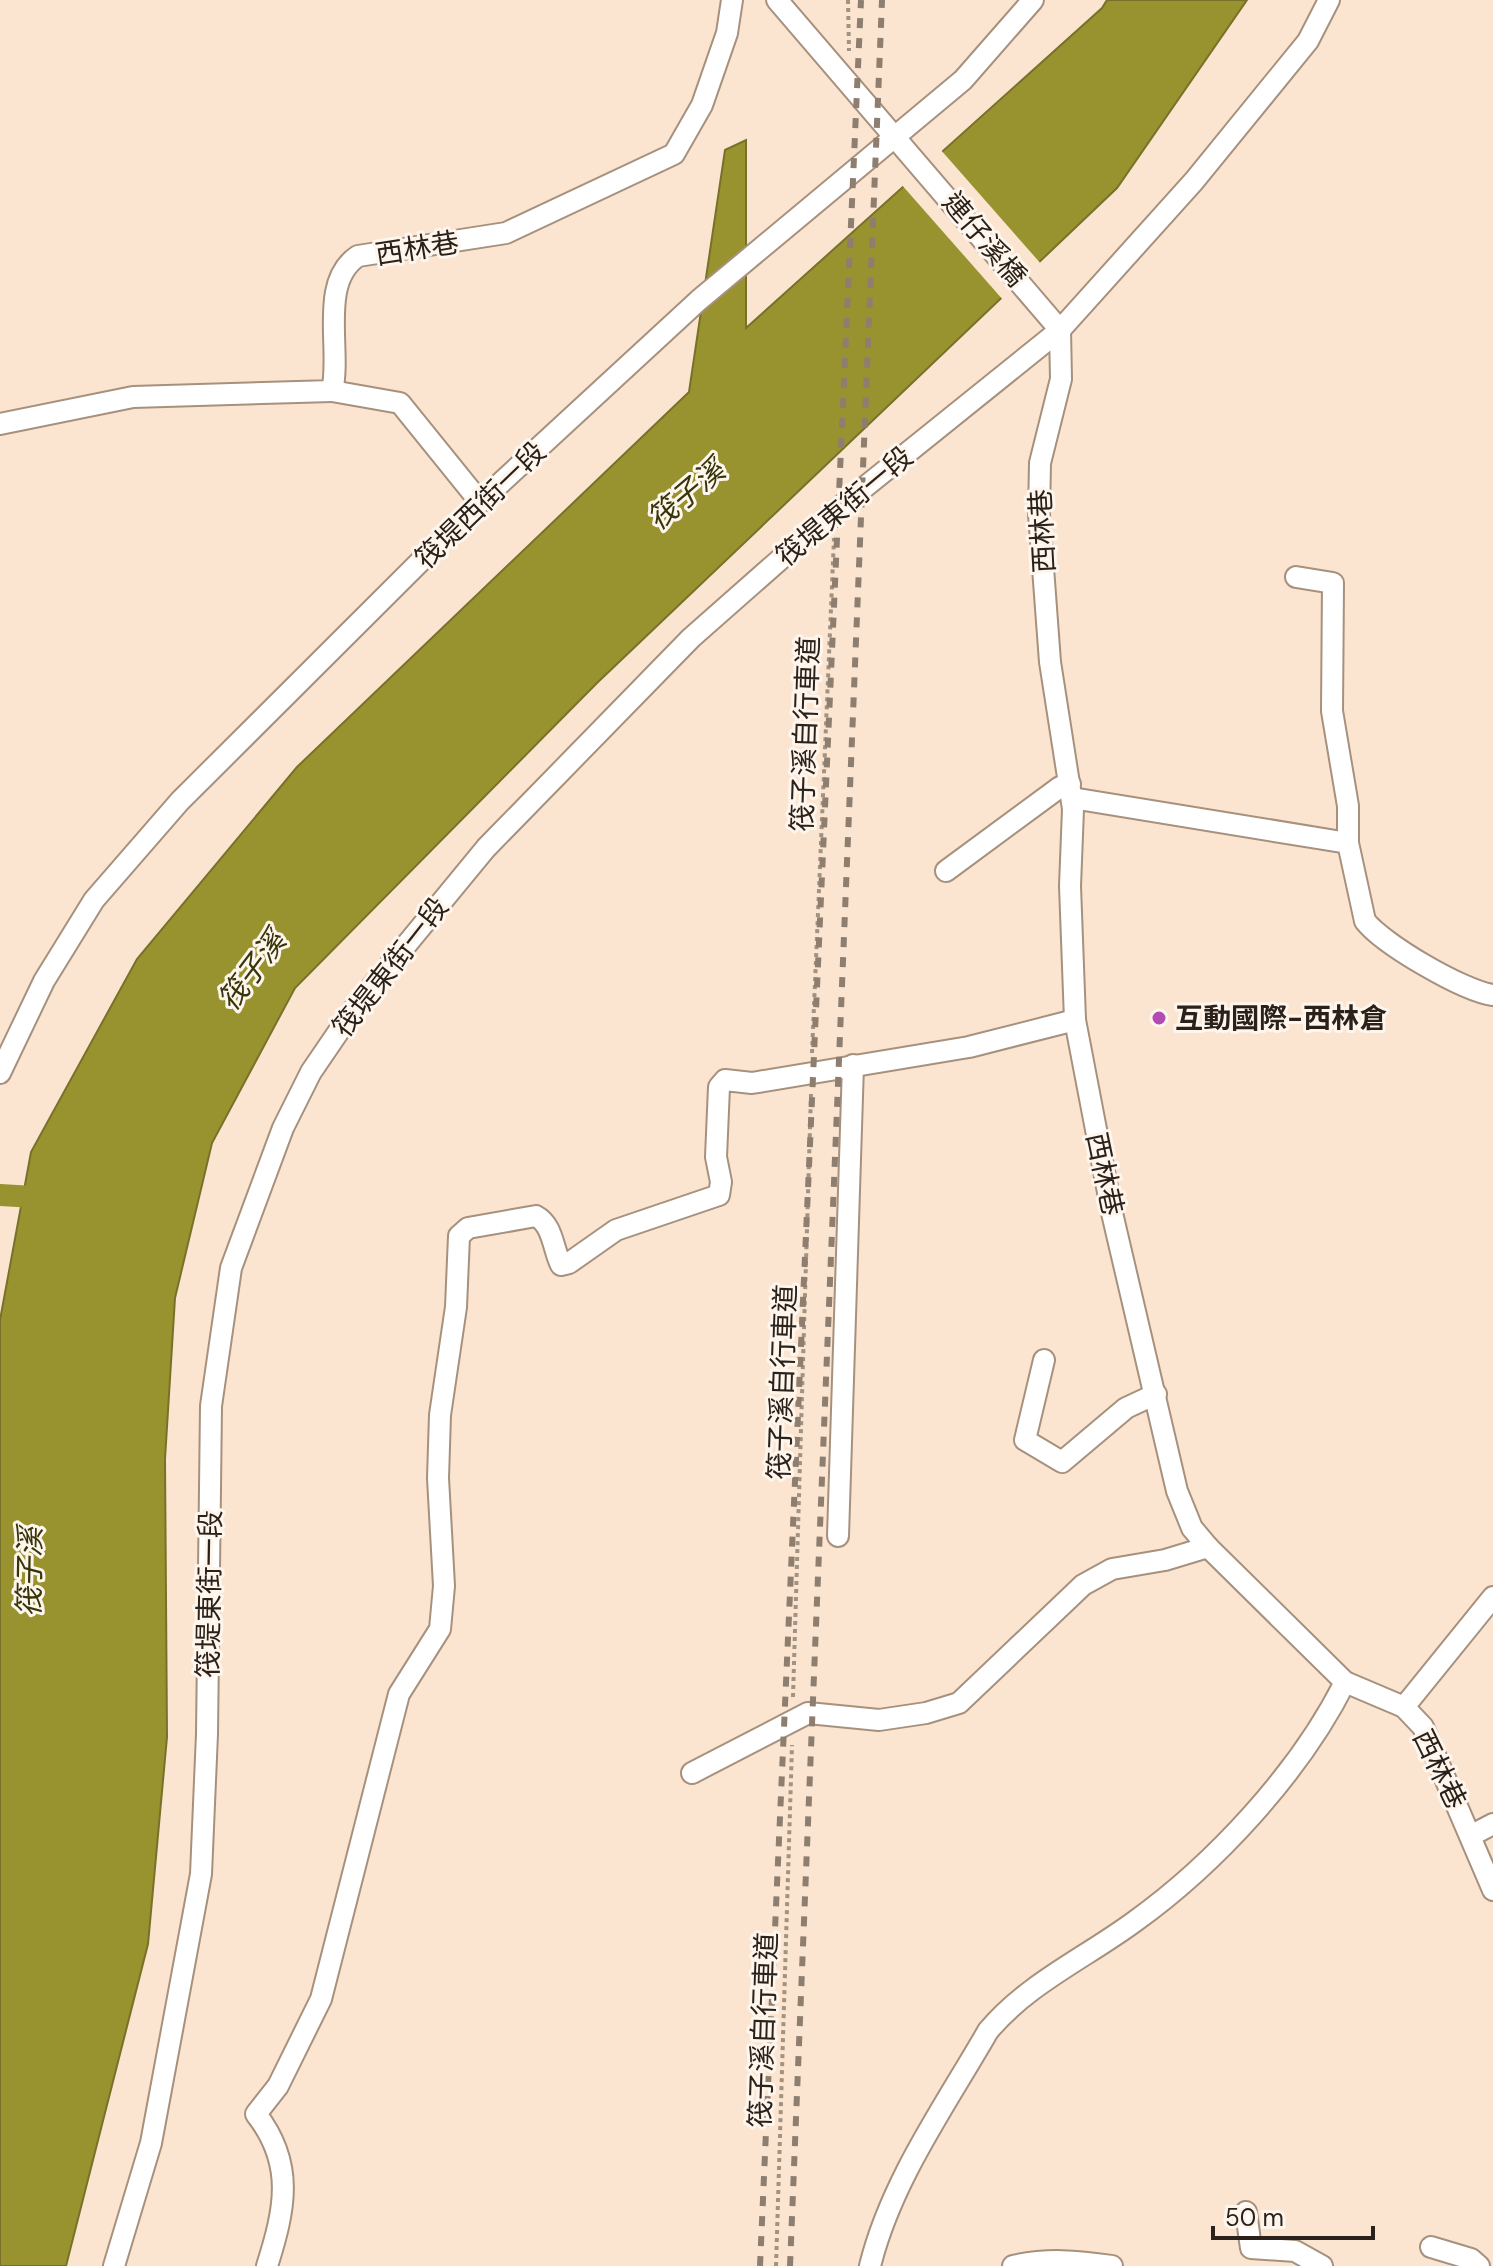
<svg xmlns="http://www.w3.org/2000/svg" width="1493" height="2266" viewBox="0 0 1493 2266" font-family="'DM Sans','Noto Sans TC',sans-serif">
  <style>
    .water { fill: #99932f; stroke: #787129; stroke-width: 2 }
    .pier { fill: #fce5d0 }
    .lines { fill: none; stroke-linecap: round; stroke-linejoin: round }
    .canal { stroke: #99932f; stroke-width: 22 }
    .minor-casing { stroke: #a6917e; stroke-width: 24 }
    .path { stroke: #a29282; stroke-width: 4; stroke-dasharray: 4 4; stroke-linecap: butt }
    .minor { stroke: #fff; stroke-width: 20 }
    .rail { stroke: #8d7e70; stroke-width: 6; stroke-dasharray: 10 10; stroke-linecap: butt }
    .poi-dot { fill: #b04cb3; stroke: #fef5ed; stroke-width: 3 }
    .labels { text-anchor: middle; stroke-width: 6; stroke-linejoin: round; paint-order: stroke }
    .street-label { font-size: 28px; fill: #2a221a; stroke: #fef5ed }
    .poi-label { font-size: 28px; font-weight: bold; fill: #2a221a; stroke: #fef5ed; text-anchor: start }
    .water-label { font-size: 30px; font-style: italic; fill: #363409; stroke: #fef5ed }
  </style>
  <rect width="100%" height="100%" fill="#fce5d0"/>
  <path class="water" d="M 1107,0 L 1247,0 L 1117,188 L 597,683 L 295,988 L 212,1143 L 175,1298 L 165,1459 L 167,1737 L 148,1944 L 66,2266 L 0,2266 L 0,1320 L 31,1152 L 137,959 L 297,767 L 689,392 L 725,150 L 746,140 L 746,328 L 1102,8 Z"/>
  <path class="pier" d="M 940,149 L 1042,265 L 1004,301 L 901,184 Z"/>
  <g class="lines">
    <path class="canal" d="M 0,1195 L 51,1198"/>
    <defs>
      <g id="minor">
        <path d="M 777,0 L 1060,330"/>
        <path d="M 1060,330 L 1061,379 L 1040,463 L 1039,514 L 1050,662 L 1073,809 L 1070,886 L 1075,1020 L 1112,1213 L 1177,1491 L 1192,1528 L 1208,1547 L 1345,1682 L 1404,1707 L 1423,1727 L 1493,1890"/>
        <path d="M 332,391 L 400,403 L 480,502"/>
        <path d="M 0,424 L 133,397 L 332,391 C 342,351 318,282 358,256 L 506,233 L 674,154 L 702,105 L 727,33 L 732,0"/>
        <path d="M 1296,577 L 1333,583 L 1332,711 L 1348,806 L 1348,843 L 1365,921 C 1383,944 1463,991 1493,995"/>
        <path d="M 1072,798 L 1348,843"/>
        <path d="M 946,871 L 1060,787 L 1070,784"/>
        <path d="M 0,1073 L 44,981 L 94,900 L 180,801 L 480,502 L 699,300 L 963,80 L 1033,0"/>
        <path d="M 1044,1360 L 1025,1440 L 1062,1462 L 1126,1408 L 1156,1394"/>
        <path d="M 838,1536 L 853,1065"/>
        <path d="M 1404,1707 L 1493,1597"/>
        <path d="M 692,1773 L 808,1713 L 879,1720 L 926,1713 L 959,1703 L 1083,1585 L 1112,1569 L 1165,1560 L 1208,1547"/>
        <path d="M 1472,1835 L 1493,1824"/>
        <path d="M 1246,2212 L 1251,2248 L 1295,2251 L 1322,2266"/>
        <path d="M 1431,2247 L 1471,2259 L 1479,2266"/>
        <path d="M 114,2266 L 151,2143 L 201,1874 L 207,1734 L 211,1406 L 231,1268 L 283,1128 L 311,1072 L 356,1006 L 486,848 L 691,638 L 835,511 L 1060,330 L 1194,181 L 1308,41 L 1329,0"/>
        <path d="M 267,2266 C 285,2209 295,2164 256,2114 L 278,2086 L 321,1999 L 399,1694 L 440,1629 L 444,1586 L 438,1478 L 440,1415 L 456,1307 L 459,1236 L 468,1228 L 536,1216 C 553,1225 553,1249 561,1265 L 569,1263 L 616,1230 L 719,1195 L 721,1182 L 716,1157 L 719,1087 L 725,1080 L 752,1083 L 969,1047 L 1075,1020"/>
        <path d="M 870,2266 C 891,2181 945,2106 988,2031 C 1027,1984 1085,1958 1134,1922 C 1215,1864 1300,1772 1345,1682"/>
        <path d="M 1013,2266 C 1047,2258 1078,2261 1112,2266"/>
      </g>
    </defs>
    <use href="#minor" class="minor-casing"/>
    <g class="path">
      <path d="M 848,0 L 849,51"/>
      <path d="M 812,1053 L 834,538"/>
      <path d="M 793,1697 L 811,1094"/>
      <path d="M 776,2266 L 792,1745"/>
    </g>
    <use href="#minor" class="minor"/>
    <g class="rail">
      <path d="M 760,2266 L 861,0"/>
      <path d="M 790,2266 L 882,0"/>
    </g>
  </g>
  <circle class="poi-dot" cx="1159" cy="1018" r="8"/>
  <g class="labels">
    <g class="street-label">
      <text transform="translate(985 239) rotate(50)" y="10">連仔溪橋</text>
      <text transform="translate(417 248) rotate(-9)" y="10">西林巷</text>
      <text transform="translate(480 505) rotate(-44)" y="10">筏堤西街一段</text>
      <text transform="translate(844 506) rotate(-40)" y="10">筏堤東街一段</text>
      <text transform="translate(1042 531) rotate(-93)" y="10">西林巷</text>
      <text transform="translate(805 734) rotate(-88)" y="10">筏子溪自行車道</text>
      <text transform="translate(390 967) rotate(-52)" y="10">筏堤東街一段</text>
      <text transform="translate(1105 1174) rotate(78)" y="10">西林巷</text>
      <text transform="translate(782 1382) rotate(-88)" y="10">筏子溪自行車道</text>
      <text transform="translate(209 1594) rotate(-89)" y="10">筏堤東街一段</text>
      <text transform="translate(1440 1769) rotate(64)" y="10">西林巷</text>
      <text transform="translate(763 2030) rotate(-88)" y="10">筏子溪自行車道</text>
    </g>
    <g class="poi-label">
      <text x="1175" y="1028">互動國際-西林倉</text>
    </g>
    <g class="water-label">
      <text transform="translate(686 495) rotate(-40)" y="10">筏子溪</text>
      <text transform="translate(252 971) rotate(-53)" y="10">筏子溪</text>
      <text transform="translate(30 1572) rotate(-89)" y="10">筏子溪</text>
    </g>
  </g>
  <path d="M1213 2226v12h160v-12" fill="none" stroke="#2a221a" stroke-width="4"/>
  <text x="1225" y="2226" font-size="24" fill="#2a221a" stroke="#fef5ed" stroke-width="6" paint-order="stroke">50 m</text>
</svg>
